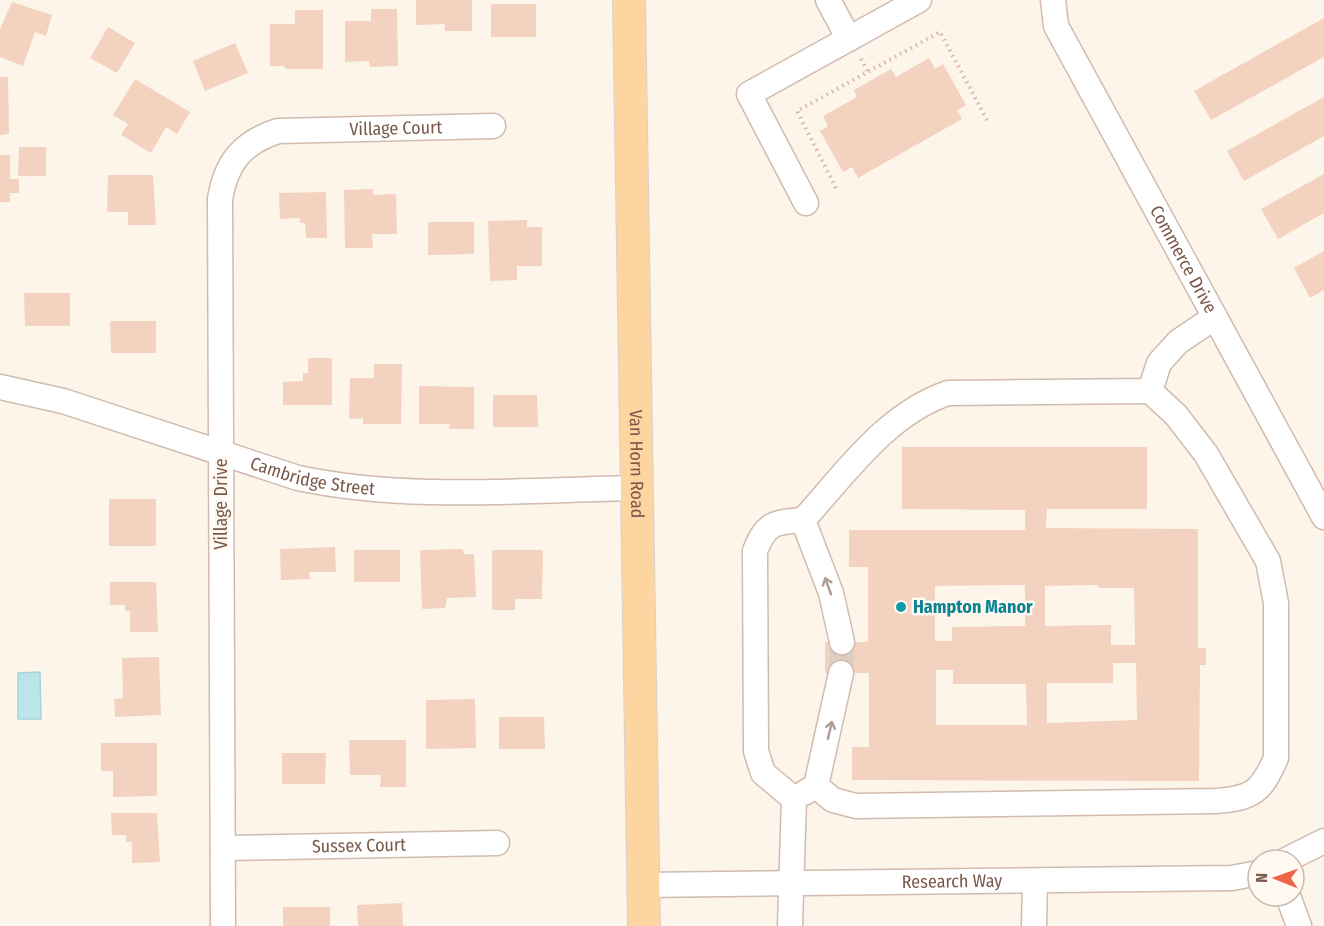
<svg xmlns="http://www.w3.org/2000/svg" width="1324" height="926" viewBox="0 0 1324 926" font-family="'Fira Sans Condensed',sans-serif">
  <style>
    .water { fill: #bce5e9; stroke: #a2d6db; stroke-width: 1.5 }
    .building { fill: #f4d2c0; fill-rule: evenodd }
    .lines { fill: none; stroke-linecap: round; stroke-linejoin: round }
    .minor-tunnel { stroke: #dccec2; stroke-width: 24; stroke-dasharray: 24 12; stroke-linecap: butt }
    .minor-casing { stroke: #d1bbae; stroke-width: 27 }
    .major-casing { stroke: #dad1cd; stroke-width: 34 }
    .path { stroke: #dab4a2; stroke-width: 4; stroke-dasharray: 1.5 4.5; stroke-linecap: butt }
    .minor { stroke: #fff; stroke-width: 24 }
    .major { stroke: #fdd5a1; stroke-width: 32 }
    .oneway { stroke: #af9b93 }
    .culture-dot { fill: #0f9aa8; stroke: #fff9f1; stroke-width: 2 }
    .labels { text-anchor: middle; stroke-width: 5; stroke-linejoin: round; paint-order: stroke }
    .street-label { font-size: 18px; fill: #7a594b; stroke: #fff9f1 }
    .culture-label { font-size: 18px; font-weight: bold; fill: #0d838f; stroke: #fff9f1; text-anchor: start }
  </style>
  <rect width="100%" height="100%" fill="#fdf5ea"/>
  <path class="water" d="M 40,672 L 41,719 L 18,719 L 18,673 Z"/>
  <g class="building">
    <path d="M 416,0 L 472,0 L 472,31 L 445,31 L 445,24 L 416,25 Z"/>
    <path d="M 12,2 L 52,15 L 46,36 L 35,32 L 23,66 L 0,57 L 0,29 Z"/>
    <rect x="491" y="4" width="45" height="33"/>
    <path d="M 371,9 L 397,9 L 398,66 L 370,67 L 369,61 L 345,62 L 345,21 L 371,21 Z"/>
    <path d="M 295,10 L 323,10 L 323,69 L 285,69 L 284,66 L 270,66 L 270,24 L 295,24 Z"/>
    <path d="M 1324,18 L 1324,57 L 1211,120 L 1194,91 Z"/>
    <path d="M 108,27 L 135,43 L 117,73 L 90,58 Z"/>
    <path d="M 235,43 L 248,73 L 205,91 L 193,61 Z"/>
    <path d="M 929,58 L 935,69 L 943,64 L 966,105 L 957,110 L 962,119 L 858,178 L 852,167 L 843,172 L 820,131 L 828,126 L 823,116 L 857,97 L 854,90 L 891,69 L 896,77 Z"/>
    <path d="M 0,77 L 8,77 L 9,134 L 0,135 Z"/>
    <path d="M 135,79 L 190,112 L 177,134 L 166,127 L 151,153 L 121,135 L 128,124 L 113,115 Z"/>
    <path d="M 1324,97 L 1324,136 L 1244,181 L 1227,151 Z"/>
    <path d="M 19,147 L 46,147 L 46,176 L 18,176 Z"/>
    <path d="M 0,155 L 10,155 L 10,179 L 19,179 L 19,193 L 10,193 L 10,202 L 0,202 Z"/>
    <path d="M 1324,174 L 1324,213 L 1278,239 L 1261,209 Z"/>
    <path d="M 108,175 L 153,175 L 156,225 L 128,225 L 128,212 L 107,212 Z"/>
    <path d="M 373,189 L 373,195 L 396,194 L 397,234 L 372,234 L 373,248 L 345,248 L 344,190 Z"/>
    <path d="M 326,192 L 327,238 L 306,238 L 305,223 L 300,223 L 300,218 L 280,219 L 279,193 Z"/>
    <path d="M 527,220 L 527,227 L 542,227 L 542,266 L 517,266 L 517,280 L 490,281 L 488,221 Z"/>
    <path d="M 428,222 L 474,222 L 474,254 L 428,255 Z"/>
    <path d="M 1324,251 L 1324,290 L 1310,298 L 1294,268 Z"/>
    <path d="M 24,293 L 70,293 L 70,326 L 25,326 Z"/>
    <path d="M 110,321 L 156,321 L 156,353 L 111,353 Z"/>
    <path d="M 308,358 L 332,358 L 332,405 L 283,405 L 283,382 L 303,381 L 303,373 L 308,373 Z"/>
    <path d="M 374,364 L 402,364 L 401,424 L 363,424 L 363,418 L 349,419 L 350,378 L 374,378 Z"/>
    <path d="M 419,386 L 474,387 L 474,429 L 449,429 L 450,424 L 419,424 Z"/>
    <path d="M 493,395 L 537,395 L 538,427 L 493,427 Z"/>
    <path d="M 902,447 L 1147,447 L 1147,509 L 1047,509 L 1046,528 L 1198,529 L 1198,648 L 1206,648 L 1206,665 L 1200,665 L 1199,781 L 852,780 L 852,747 L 869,747 L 869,673 L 825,673 L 825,642 L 868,642 L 868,567 L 849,567 L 849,530 L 1025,530 L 1025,510 L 902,509 ZM 1025,585 L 1025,626 L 952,627 L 952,641 L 935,641 L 935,586 ZM 1098,585 L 1099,588 L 1134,588 L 1135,645 L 1111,645 L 1111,625 L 1045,626 L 1045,586 ZM 1113,663 L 1136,663 L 1137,720 L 1047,723 L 1047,683 L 1113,683 ZM 936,670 L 953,670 L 953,684 L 1026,684 L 1027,725 L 936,725 Z"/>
    <rect x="109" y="499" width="47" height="47"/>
    <path d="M 335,547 L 336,572 L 309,572 L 310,579 L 281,580 L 280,549 Z"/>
    <path d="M 463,549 L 464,554 L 474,554 L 476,597 L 447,598 L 445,608 L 422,609 L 420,550 Z"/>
    <rect x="354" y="550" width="46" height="32"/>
    <path d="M 492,550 L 543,550 L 542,599 L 515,599 L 515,610 L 492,610 Z"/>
    <path d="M 110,582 L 156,582 L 158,632 L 130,632 L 130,611 L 125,611 L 125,605 L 110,605 Z"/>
    <path d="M 159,657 L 161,715 L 115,717 L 114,699 L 123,698 L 122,658 Z"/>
    <path d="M 475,699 L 476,748 L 426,749 L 426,700 Z"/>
    <path d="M 499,717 L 544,717 L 545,749 L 499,749 Z"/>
    <path d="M 349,740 L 406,740 L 406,787 L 380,787 L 381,775 L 350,775 Z"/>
    <path d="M 101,743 L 157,743 L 157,796 L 113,797 L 113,771 L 101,771 Z"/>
    <path d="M 282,753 L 326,753 L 325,784 L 282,784 Z"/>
    <path d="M 111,813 L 157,813 L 160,862 L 132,863 L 132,842 L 126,842 L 126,835 L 112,835 Z"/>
    <path d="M 402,903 L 403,926 L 358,926 L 357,905 Z"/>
    <rect x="283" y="907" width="47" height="19"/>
  </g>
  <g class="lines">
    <path class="minor-tunnel" d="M 841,673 L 842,642"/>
    <defs>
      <g id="minor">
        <path d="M 828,0 L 849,39"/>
        <path id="s1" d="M 1053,0 L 1056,26 L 1324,517"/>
        <path d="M 806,203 L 749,94 L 919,0"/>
        <path id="s2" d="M 0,387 L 63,401 L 298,478 C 407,501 525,490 636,488"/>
        <path d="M 803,520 L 831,593 L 842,642"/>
        <path d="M 816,786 L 833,800 L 856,806 L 1216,801 C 1253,798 1261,792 1276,758 L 1276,603 L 1268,561 L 1206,454 L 1176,415 L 1150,391"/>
        <path d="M 804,793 L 816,786 L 841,673"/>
        <path id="s3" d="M 223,848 L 497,843"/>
        <path d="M 1286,860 L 1324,841"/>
        <path id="s4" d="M 644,885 L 1232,878 L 1258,873"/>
        <path d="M 1288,896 L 1299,926"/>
        <path id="s5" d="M 223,926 L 220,199 C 226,162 243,142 278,131 L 493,126"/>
        <path d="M 790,926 L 794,799 L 763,773 L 756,751 L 755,551 C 766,523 774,522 803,520 C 845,474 886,414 948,393 L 1150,391 L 1159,363 L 1178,342 L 1215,317"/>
        <path d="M 1034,926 L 1035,881"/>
      </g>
      <g id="major">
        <path id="s6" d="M 629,0 L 644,926"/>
      </g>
    </defs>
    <use href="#minor" class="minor-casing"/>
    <use href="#major" class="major-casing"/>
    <g class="path">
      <path d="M 861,59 L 868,72"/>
      <path d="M 836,188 L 797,111 L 940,32 L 987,120"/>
    </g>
    <use href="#minor" class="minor"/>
    <use href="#major" class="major"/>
  </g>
  <defs><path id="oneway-shaft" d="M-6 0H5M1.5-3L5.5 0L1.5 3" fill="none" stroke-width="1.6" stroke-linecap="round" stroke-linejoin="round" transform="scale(1.5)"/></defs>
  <g class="oneway">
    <use href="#oneway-shaft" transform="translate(828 586) rotate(-110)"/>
    <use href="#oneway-shaft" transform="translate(830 730) rotate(-77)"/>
  </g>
  <circle class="culture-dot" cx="901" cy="607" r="6"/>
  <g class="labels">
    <g class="street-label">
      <text dy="6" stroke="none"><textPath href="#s5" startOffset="940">Village Court</textPath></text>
      <text dy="6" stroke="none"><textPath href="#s1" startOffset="292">Commerce Drive</textPath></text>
      <text dy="6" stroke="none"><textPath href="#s6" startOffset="464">Van Horn Road</textPath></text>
      <text dy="6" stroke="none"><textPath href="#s2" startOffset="326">Cambridge Street</textPath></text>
      <text transform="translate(221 504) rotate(-90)" y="6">Village Drive</text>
      <text dy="6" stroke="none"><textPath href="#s3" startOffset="136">Sussex Court</textPath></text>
      <text dy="6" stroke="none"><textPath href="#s4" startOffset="308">Research Way</textPath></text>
    </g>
    <g class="culture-label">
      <text x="913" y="613">Hampton Manor</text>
    </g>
  </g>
  <g transform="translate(1276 878) rotate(271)"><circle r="28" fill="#fff9f1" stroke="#cab9af" stroke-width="1.5"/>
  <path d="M0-4.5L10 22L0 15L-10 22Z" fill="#eb654b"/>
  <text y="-9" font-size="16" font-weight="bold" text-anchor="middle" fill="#7a594b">N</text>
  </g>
</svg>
